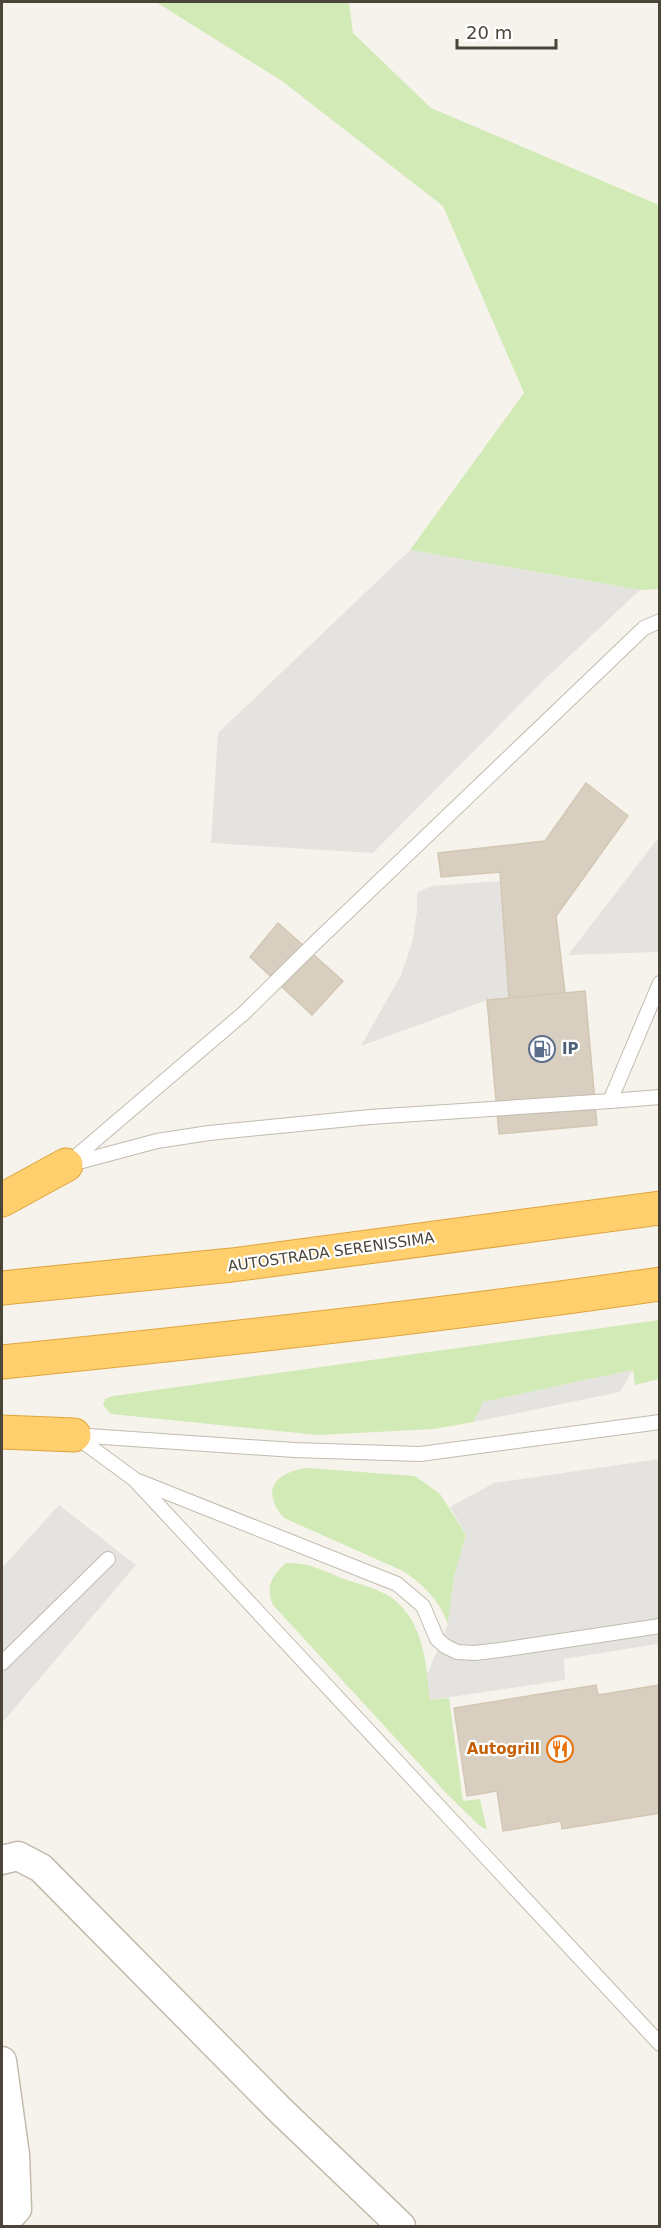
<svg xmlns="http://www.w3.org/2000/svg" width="661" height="2228" viewBox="0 0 661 2228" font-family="'DejaVu Sans',sans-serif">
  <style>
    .green { fill: #d2eab5 }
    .parking { fill: #e5e3e0 }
    .building { fill: #d8cfc1; stroke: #d3c7b4; stroke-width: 1.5 }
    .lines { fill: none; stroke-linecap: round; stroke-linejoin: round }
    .service-casing { stroke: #c2bbae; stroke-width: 16 }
    .minor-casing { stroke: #c2bbae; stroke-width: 31 }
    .motorway-casing { stroke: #e0a43c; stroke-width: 35 }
    .service { stroke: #fff; stroke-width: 14 }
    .minor { stroke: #fff; stroke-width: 28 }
    .motorway { stroke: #ffcf6e; stroke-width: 33 }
    .labels { text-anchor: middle; stroke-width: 4.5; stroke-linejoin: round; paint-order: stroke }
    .service-label { font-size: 15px; font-weight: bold; fill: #4e5e75; stroke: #fff; text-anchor: start }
    .street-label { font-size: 15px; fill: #4b4439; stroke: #fff }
    .food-label { font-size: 15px; font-weight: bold; fill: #c56008; stroke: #fff; text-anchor: end }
  </style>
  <rect width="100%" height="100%" fill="#f6f3ec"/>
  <g class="green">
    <path d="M 156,2 L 349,2 L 353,33 L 431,108 L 659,205 L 659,589 L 640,590 L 410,550 L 524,393 L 443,206 L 282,81 Z"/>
    <path d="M 659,1320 L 659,1379 L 635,1385 L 633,1370 L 483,1402 L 474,1422 L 434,1429 L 318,1435 L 111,1414 L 103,1405 L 105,1399 L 113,1396 Z"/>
    <path d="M 308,1468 L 415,1476 L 440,1494 L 466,1535 L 454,1577 L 448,1624 C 439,1600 424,1585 403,1571 L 284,1518 C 260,1490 275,1472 308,1468 Z"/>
    <path d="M 286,1563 C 309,1562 324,1571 344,1579 C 359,1584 379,1589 392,1598 C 424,1622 426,1664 430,1700 L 449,1698 L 463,1801 L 480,1799 L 487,1830 L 480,1826 L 447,1794 L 273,1605 C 265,1587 272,1575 286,1563 Z"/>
  </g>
  <g class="parking">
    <path d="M 410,550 L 640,590 L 543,681 L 373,853 L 211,843 L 218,733 Z"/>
    <path d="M 659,837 L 659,952 L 568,955 Z"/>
    <path d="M 501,881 L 509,998 L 487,1000 L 361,1046 L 401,975 L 412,943 L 417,912 L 417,893 L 431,886 Z"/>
    <path d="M 633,1370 L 620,1392 L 474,1422 L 483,1402 Z"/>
    <path d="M 659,1459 L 659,1659 L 657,1644 L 564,1659 L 565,1680 L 430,1700 L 427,1675 L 448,1624 L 454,1577 L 466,1535 L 450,1507 L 494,1483 Z"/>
    <path d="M 59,1505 L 136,1565 L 2,1723 L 2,1568 Z"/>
  </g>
  <g class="building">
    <path d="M 586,783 L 628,816 L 556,916 L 565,993 L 509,998 L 500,872 L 441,877 L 438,853 L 545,841 Z"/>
    <path d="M 278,923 L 343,981 L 312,1015 L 250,957 Z"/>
    <path d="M 585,991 L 597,1125 L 499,1134 L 487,1000 Z"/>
    <path d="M 596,1685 L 598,1695 L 660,1685 L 660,1813 L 562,1829 L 561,1821 L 503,1831 L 497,1791 L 467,1796 L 454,1708 Z"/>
  </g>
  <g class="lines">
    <defs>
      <g id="service">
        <path d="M 610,1101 L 660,1097"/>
        <path d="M 71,1164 L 157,1141 L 209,1133 L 370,1117 L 610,1101 L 660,983"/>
        <path d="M 66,1165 L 244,1013 L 317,941 L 644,628 L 660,621"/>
        <path d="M 74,1435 L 134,1479 L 660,2044"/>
        <path d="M 74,1435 L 294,1450 L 420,1454 L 660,1422"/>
        <path d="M 138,1481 L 397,1584 L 423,1606 L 437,1639 L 445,1646 L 457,1652 L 475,1653 L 500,1650 L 660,1626"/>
        <path d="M 2,1663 L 108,1559"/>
      </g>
      <g id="minor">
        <path d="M 2,1860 L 18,1856 L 41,1868 L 279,2109 L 401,2226"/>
        <path d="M 2,2061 L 15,2155 L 17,2209 L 2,2225"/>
      </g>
      <g id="motorway">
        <path d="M 2,1200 L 66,1165"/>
        <path d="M 2,1288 L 232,1265 L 660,1208"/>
        <path d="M 2,1362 C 221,1340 441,1316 660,1284"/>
        <path d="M 2,1432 L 74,1435"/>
      </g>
    </defs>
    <use href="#service" class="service-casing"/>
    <use href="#minor" class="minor-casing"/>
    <use href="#motorway" class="motorway-casing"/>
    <use href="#service" class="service"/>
    <use href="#minor" class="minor"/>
    <use href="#motorway" class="motorway"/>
  </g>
  <defs>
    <symbol id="fuel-ring" viewBox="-11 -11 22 22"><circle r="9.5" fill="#fff" stroke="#5c6f8a" stroke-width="1.5"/><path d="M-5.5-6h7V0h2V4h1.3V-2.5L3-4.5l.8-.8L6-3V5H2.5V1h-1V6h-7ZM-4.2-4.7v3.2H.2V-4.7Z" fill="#5c6f8a"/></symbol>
    <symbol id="restaurant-ring" viewBox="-11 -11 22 22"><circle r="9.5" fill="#fff" stroke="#e8710a" stroke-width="1.5"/><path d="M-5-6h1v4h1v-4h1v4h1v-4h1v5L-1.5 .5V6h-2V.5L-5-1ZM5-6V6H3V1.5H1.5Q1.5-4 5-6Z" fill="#e8710a"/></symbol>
  </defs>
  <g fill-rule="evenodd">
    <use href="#fuel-ring" x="527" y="1034" width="30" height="30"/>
    <use href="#restaurant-ring" x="545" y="1734" width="30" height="30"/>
  </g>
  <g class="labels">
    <g class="service-label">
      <text x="562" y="1054">IP</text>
    </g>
    <g class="street-label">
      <text transform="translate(331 1252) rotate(-8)" y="5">AUTOSTRADA SERENISSIMA</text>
    </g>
    <g class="food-label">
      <text x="540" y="1754">Autogrill</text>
    </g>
  </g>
  <rect width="661" height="2228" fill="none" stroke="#4b4439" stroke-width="6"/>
  <path d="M457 39v9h99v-9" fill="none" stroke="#4b4439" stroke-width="3"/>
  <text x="466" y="39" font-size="18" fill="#4b4439" stroke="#ffffff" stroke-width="4.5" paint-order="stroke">20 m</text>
</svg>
